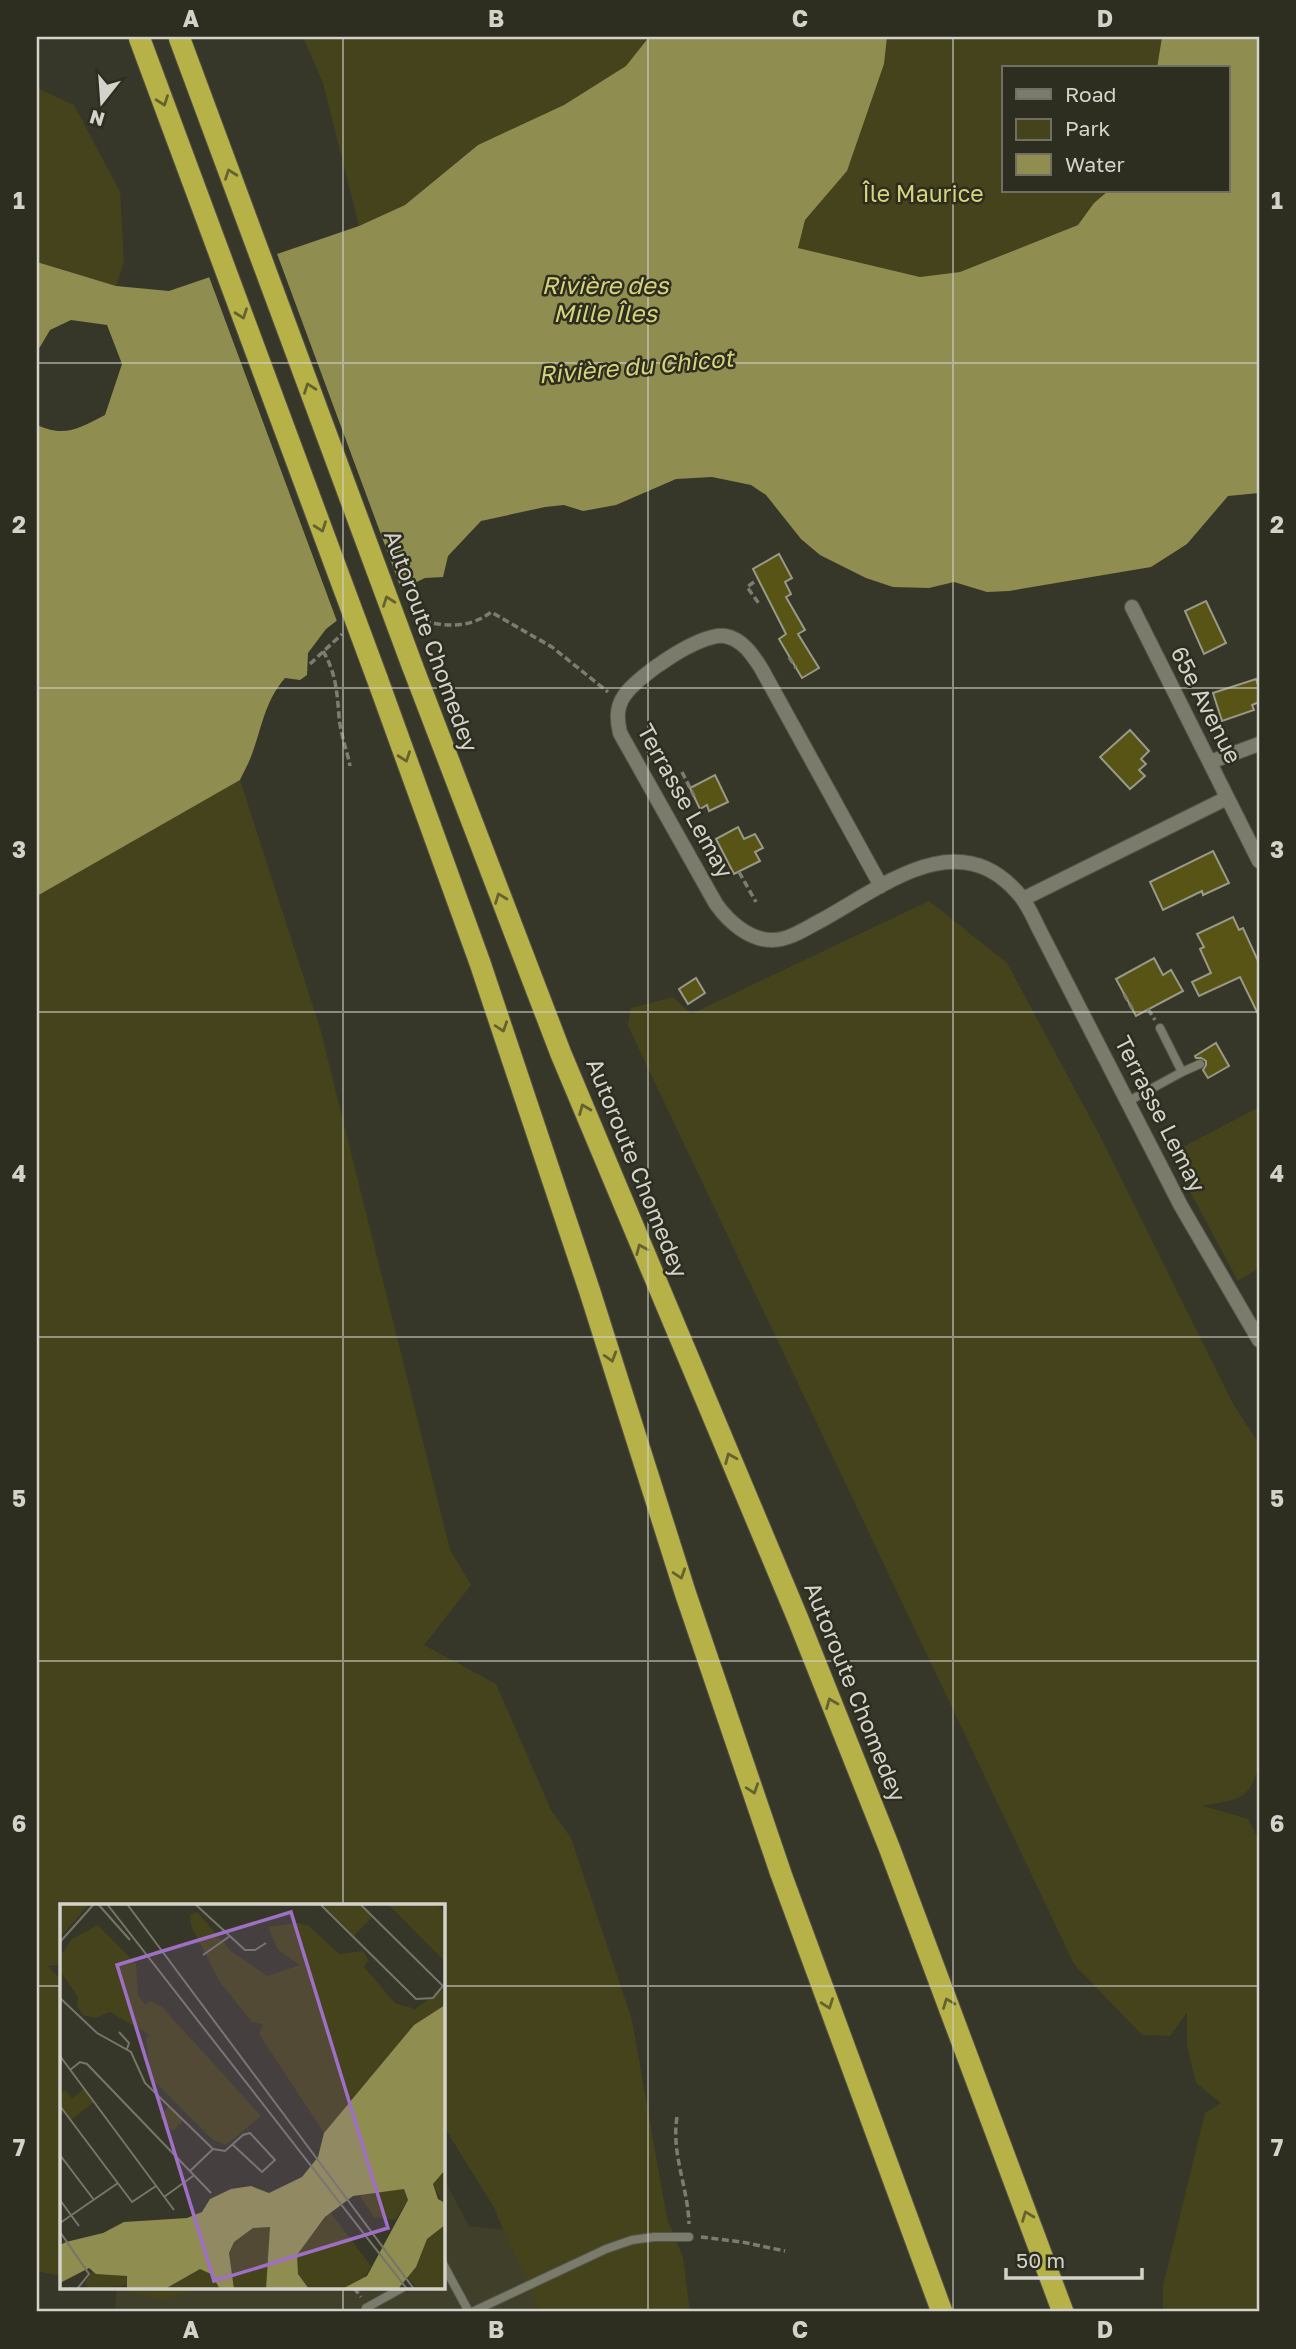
<svg xmlns="http://www.w3.org/2000/svg" width="1296" height="2349" viewBox="0 0 1296 2349" font-family="'Golos Text',sans-serif">
  <style>
    .built { fill: #3f3f2a }
    .green { fill: #45431c }
    .water { fill: #8f8d50 }
    .pier { fill: #373729 }
    .building { fill: #575416; stroke: #999989; stroke-width: 2 }
    .lines { fill: none; stroke-linecap: round; stroke-linejoin: round }
    .lane-casing { stroke: #55544a; stroke-width: 10 }
    .street-casing { stroke: #55544a; stroke-width: 16 }
    .highway-casing { stroke: #55544a; stroke-width: 23 }
    .path { stroke: #7c7c71; stroke-width: 3.5; stroke-dasharray: 7 3.5; stroke-linecap: butt }
    .lane { stroke: #7b7b6b; stroke-width: 8 }
    .street { stroke: #7b7b6b; stroke-width: 14 }
    .highway { stroke: #b7b248; stroke-width: 21 }
    .highway-bridge-casing { stroke: #55544a; stroke-width: 23; stroke-linecap: butt }
    .highway-bridge { stroke: #b7b248; stroke-width: 21 }
    .oneway { stroke: #646230 }
    .grid { fill: none; stroke: #d3d3cb; stroke-width: 2; stroke-opacity: 0.55 }
    .labels { text-anchor: middle; stroke-width: 5; stroke-linejoin: round; paint-order: stroke }
    .park-label { font-size: 23px; fill: #d7d47b; stroke: #2d2d20 }
    .street-label { font-size: 23px; fill: #d3d3cb; stroke: #2d2d20 }
    .water-label { font-size: 24px; font-style: italic; fill: #d7d37a; stroke: #2d2d20 }
    .inset-road { fill: none; stroke: #75756a; stroke-width: 2 }
    .view { fill: #9e6fc4; fill-opacity: 0.15; stroke: #9e6fc4; stroke-width: 3.5 }
    .inset-edge { fill: none; stroke: #d3d3cb; stroke-width: 3.5 }
    .neatline { fill: none; stroke: #d3d3cb; stroke-width: 2.5 }
    .grid-label { font-size: 23px; text-anchor: middle; font-weight: bold; fill: #d3d3cb }
  </style>
  <rect width="100%" height="100%" fill="#373729"/>
  <path class="built" d="M 443,2177 L 469,2226 L 567,2237 L 625,2312 L 115,2312 L 117,2288 L 443,2288 Z"/>
  <g class="green">
    <path d="M 303,37 L 649,37 L 626,66 L 564,105 L 478,145 L 405,205 L 359,226 L 323,83 Z"/>
    <path d="M 887,37 L 1162,37 L 1157,68 L 1004,68 L 1004,191 L 1108,191 L 1094,203 L 1078,225 L 960,272 L 920,277 L 798,248 L 805,220 L 847,171 L 884,64 Z"/>
    <path d="M 37,88 L 74,105 L 120,192 L 124,261 L 116,286 L 37,262 Z"/>
    <path d="M 240,780 L 320,1028 L 450,1550 L 471,1585 L 424,1645 L 496,1684 L 551,1810 L 571,1838 L 632,2020 L 667,2219 L 683,2257 L 690,2312 L 540,2312 L 493,2206 L 443,2125 L 443,1906 L 61,1906 L 61,1965 L 48,1966 L 61,1980 L 61,2276 L 37,2271 L 37,896 Z"/>
    <path d="M 929,901 L 1007,963 L 1100,1136 L 1232,1402 L 1259,1444 L 1259,1764 C 1249,1803 1238,1798 1203,1806 L 1248,1819 L 1259,1841 L 1259,2312 L 1163,2312 L 1163,2286 L 1205,2113 L 1221,2103 L 1196,2083 L 1187,2045 L 1187,2012 L 1170,2036 L 1142,2035 L 1074,1964 L 628,1026 L 631,1008 L 673,997 L 691,1014 Z"/>
    <path d="M 1259,1107 L 1259,1268 L 1238,1281 L 1170,1154 Z"/>
    <path d="M 111,2288 L 189,2288 L 190,2292 L 164,2300 Z"/>
  </g>
  <path class="water" d="M 649,37 L 887,37 L 884,64 L 847,171 L 805,220 L 798,248 L 920,277 L 960,272 L 1078,225 L 1094,203 L 1108,191 L 1228,191 L 1228,68 L 1157,68 L 1162,37 L 1259,37 L 1259,493 L 1228,496 L 1187,544 L 1151,567 L 1009,591 L 987,592 L 954,582 L 929,588 L 893,587 L 866,578 L 820,555 L 801,539 L 766,495 L 751,485 L 712,477 L 676,479 L 616,505 L 583,511 L 564,505 L 545,507 L 481,521 L 448,556 L 443,577 L 425,578 L 339,619 L 326,629 L 308,653 L 307,675 L 300,680 L 285,678 C 265,701 262,727 252,754 C 249,763 244,771 240,780 L 37,896 L 37,425 C 66,438 79,428 105,415 L 122,364 L 107,325 L 71,320 L 50,330 L 40,347 L 37,350 L 37,262 L 116,286 L 169,291 L 359,226 L 405,205 L 478,145 L 564,105 L 626,66 Z"/>
  <path class="pier" d="M 276,251 L 403,594 L 338,624 L 208,274 Z"/>
  <g class="building">
    <path d="M 779,554 L 792,578 L 785,582 L 791,594 L 786,597 L 805,630 L 798,634 L 819,668 L 802,678 L 779,639 L 786,634 L 753,569 Z"/>
    <path d="M 1206,601 L 1226,643 L 1204,654 L 1185,611 Z"/>
    <path d="M 1256,679 L 1259,688 L 1259,702 L 1252,705 L 1254,710 L 1222,721 L 1213,693 Z"/>
    <path d="M 1130,730 L 1149,751 L 1141,759 L 1146,764 L 1139,770 L 1145,776 L 1130,789 L 1100,757 Z"/>
    <path d="M 715,775 L 728,802 L 709,811 L 707,805 L 700,809 L 690,788 Z"/>
    <path d="M 738,827 L 744,839 L 755,834 L 763,848 L 755,852 L 760,861 L 734,874 L 716,839 Z"/>
    <path d="M 1213,851 L 1229,883 L 1203,895 L 1202,891 L 1163,910 L 1150,882 Z"/>
    <path d="M 1233,917 L 1239,930 L 1243,928 L 1259,963 L 1259,1016 L 1240,977 L 1199,996 L 1192,982 L 1211,973 L 1200,949 L 1204,947 L 1197,934 Z"/>
    <path d="M 1154,958 L 1163,975 L 1171,970 L 1183,991 L 1136,1016 L 1116,979 Z"/>
    <path d="M 696,978 L 705,993 L 688,1004 L 679,989 Z"/>
    <path d="M 1216,1043 L 1229,1066 L 1208,1078 L 1203,1070 L 1206,1065 L 1206,1061 L 1201,1058 L 1196,1058 L 1195,1056 Z"/>
  </g>
  <g class="lines">
    <defs>
      <g id="lane">
        <path d="M 1182,1072 L 1200,1064"/>
        <path d="M 1127,1102 L 1182,1072 L 1160,1028"/>
        <path d="M 443,2264 L 469,2312"/>
        <path d="M 366,2308 L 402,2288"/>
        <path d="M 472,2312 L 606,2249 L 632,2240 L 654,2237 L 689,2237"/>
      </g>
      <g id="street">
        <path d="M 1132,607 L 1259,861"/>
        <path d="M 1210,762 L 1259,744"/>
        <path d="M 881,886 L 761,668 C 752,654 742,639 725,636 C 701,632 637,676 624,696 C 616,708 617,720 620,733 L 716,904 C 729,922 749,940 772,940 C 790,940 806,928 822,920 C 882,887 957,824 1017,892 C 1028,903 1034,920 1041,933 L 1181,1206 L 1259,1340"/>
        <path d="M 1023,899 L 1227,798"/>
      </g>
      <g id="highway">
        <path d="M 412,665 L 561,1054 L 798,1619 L 889,1847 L 1063,2312"/>
        <path d="M 377,678 L 480,963 L 590,1292 L 685,1592 L 781,1874 L 942,2312"/>
      </g>
    </defs>
    <use href="#lane" class="lane-casing"/>
    <use href="#street" class="street-casing"/>
    <use href="#highway" class="highway-casing"/>
    <g class="path">
      <path d="M 754,582 L 747,587 L 760,605"/>
      <path d="M 414,617 C 438,627 469,630 491,612 L 552,647 L 608,692"/>
      <path d="M 323,651 C 336,673 337,692 339,716 C 340,733 347,750 350,766"/>
      <path d="M 789,657 L 796,668"/>
      <path d="M 310,664 L 342,634"/>
      <path d="M 682,772 L 694,796"/>
      <path d="M 739,872 L 756,902"/>
      <path d="M 1124,994 L 1133,1010"/>
      <path d="M 1148,1009 L 1155,1020"/>
      <path d="M 677,2117 C 671,2154 688,2187 689,2224"/>
      <path d="M 701,2237 L 742,2242 L 785,2251"/>
      <path d="M 354,2288 L 361,2297"/>
    </g>
    <use href="#lane" class="lane"/>
    <use href="#street" class="street"/>
    <use href="#highway" class="highway"/>
    <defs>
      <g id="highway-bridge">
        <path d="M 139,37 L 377,678"/>
        <path d="M 179,37 L 412,665"/>
      </g>
    </defs>
    <use href="#highway-bridge" class="highway-bridge-casing"/>
    <use href="#highway-bridge" class="highway-bridge"/>
  </g>
  <defs><path id="oneway-chevron" d="M-2-3.5L2.5 0L-2 3.5" fill="none" stroke-width="1.6" stroke-linecap="round" stroke-linejoin="round" transform="scale(1.75)"/></defs>
  <g class="oneway">
    <use href="#oneway-chevron" transform="translate(163 101) rotate(70)"/>
    <use href="#oneway-chevron" transform="translate(230 174) rotate(-110)"/>
    <use href="#oneway-chevron" transform="translate(242 314) rotate(70)"/>
    <use href="#oneway-chevron" transform="translate(309 388) rotate(-110)"/>
    <use href="#oneway-chevron" transform="translate(321 527) rotate(70)"/>
    <use href="#oneway-chevron" transform="translate(388 601) rotate(-110)"/>
    <use href="#oneway-chevron" transform="translate(405 757) rotate(70)"/>
    <use href="#oneway-chevron" transform="translate(500 898) rotate(-111)"/>
    <use href="#oneway-chevron" transform="translate(502 1027) rotate(71)"/>
    <use href="#oneway-chevron" transform="translate(584 1109) rotate(-112)"/>
    <use href="#oneway-chevron" transform="translate(641 1249) rotate(-113)"/>
    <use href="#oneway-chevron" transform="translate(611 1357) rotate(73)"/>
    <use href="#oneway-chevron" transform="translate(730 1458) rotate(-113)"/>
    <use href="#oneway-chevron" transform="translate(680 1574) rotate(72)"/>
    <use href="#oneway-chevron" transform="translate(831 1703) rotate(-112)"/>
    <use href="#oneway-chevron" transform="translate(753 1789) rotate(71)"/>
    <use href="#oneway-chevron" transform="translate(948 2003) rotate(-111)"/>
    <use href="#oneway-chevron" transform="translate(828 2004) rotate(70)"/>
    <use href="#oneway-chevron" transform="translate(1027 2216) rotate(-111)"/>
  </g>
  <path class="grid" d="M 343,37 L 343,1906M 648,37 L 648,2312M 953,37 L 953,2312M 37,363 L 1259,363M 37,688 L 1259,688M 37,1012 L 1259,1012M 37,1337 L 1259,1337M 37,1661 L 1259,1661M 37,1986 L 61,1986M 443,1986 L 1259,1986M 343,2288 L 343,2312"/>
  <g class="labels">
    <g class="park-label">
      <text x="923" y="202">Île Maurice</text>
    </g>
    <g class="street-label">
      <text transform="translate(431 641) rotate(70)" y="8">Autoroute Chomedey</text>
      <text transform="translate(1206 705) rotate(63)" y="8">65e Avenue</text>
      <text transform="translate(685 801) rotate(61)" y="8">Terrasse Lemay</text>
      <text transform="translate(1160 1114) rotate(63)" y="8">Terrasse Lemay</text>
      <text transform="translate(637 1168) rotate(68)" y="8">Autoroute Chomedey</text>
      <text transform="translate(855 1692) rotate(68)" y="8">Autoroute Chomedey</text>
    </g>
    <g class="water-label">
      <text x="605" y="294">Rivière des<tspan x="605" dy="28">Mille Îles</tspan></text>
      <text transform="translate(636 367) rotate(-5)" y="8">Rivière du Chicot</text>
    </g>
  </g>
  <g transform="translate(60 1904)">
    <rect width="385" height="385" fill="#373729"/>
    <path d="M 0,0 L 29,0 L 0,33 ZM 262,0 L 299,0 L 312,13 L 294,32 ZM 328,0 L 377,0 L 385,9 L 385,58 ZM 137,8 L 171,47 L 207,72 L 240,61 L 218,46 L 208,23 L 237,19 L 249,22 L 279,50 L 303,47 L 308,56 L 304,63 L 335,99 L 355,105 L 385,84 L 385,101 L 354,121 L 264,229 L 199,130 L 203,120 L 192,118 L 160,78 L 131,22 L 130,11 ZM 38,21 L 76,60 L 78,91 L 85,101 L 91,97 L 103,104 L 201,212 L 166,241 L 153,236 L 91,174 L 86,135 L 90,131 L 50,108 L 36,114 L 23,111 L 17,102 L 18,93 L 0,67 L 0,52 L 12,35 ZM 24,185 L 34,198 L 11,216 L 0,202 L 0,190 L 5,186 L 12,194 ZM 109,202 L 123,217 L 113,227 L 99,213 ZM 385,266 L 385,299 L 382,299 L 373,280 ZM 344,285 L 348,296 L 335,316 L 314,313 L 301,294 L 301,290 ZM 270,308 L 311,362 L 304,375 L 282,385 L 249,385 L 238,370 L 237,351 ZM 385,321 L 385,385 L 357,385 L 347,372 L 367,335 ZM 211,323 L 206,385 L 174,385 L 169,349 L 174,338 L 193,324 ZM 140,364 L 151,370 L 160,385 L 106,385 ZM 32,367 L 66,372 L 69,381 L 29,385 L 25,379 Z" fill="#45431c"/>
    <path d="M 385,101 L 385,266 L 373,280 L 378,295 L 385,299 L 385,321 L 367,335 L 356,363 L 338,385 L 282,385 L 307,372 L 348,296 L 344,285 L 293,292 L 265,313 L 237,351 L 238,370 L 249,385 L 206,385 L 210,323 L 193,324 L 174,338 L 169,349 L 174,385 L 160,385 L 151,370 L 140,365 L 105,385 L 67,385 L 67,372 L 36,370 L 29,364 L 0,379 L 0,341 L 6,338 L 43,329 L 64,318 L 127,314 L 142,308 L 150,295 L 171,285 L 191,282 L 209,289 L 242,273 L 258,253 L 264,229 L 354,121 Z" fill="#8f8d50"/>
    <path class="inset-road" d="M 38,0 L 70,36M 47,0 L 347,385M 67,0 L 354,385M 135,0 L 185,46 L 195,46 L 206,39M 260,0 L 356,95 L 373,94 L 383,82 L 300,0M 0,38 L 34,0M 143,51 L 170,32M 0,94 L 37,129 L 71,148 L 85,179 L 153,245 L 165,247 L 183,231 L 190,229 L 215,256 L 202,268 L 173,241M 59,128 L 69,139 L 67,145M 0,152 L 114,306M 10,166 L 20,158 L 27,160 L 151,289M 0,202 L 72,298 L 96,282M 0,251 L 34,296M 130,267 L 153,245M 104,293 L 133,272M 0,296 L 19,322M 0,319 L 58,279M 0,328 L 29,370 L 17,385"/>
    <path class="view" d="M 231,8 L 328,324 L 154,377 L 57,61 Z"/>
    <rect width="385" height="385" class="inset-edge"/>
  </g>
  <rect width="1296" height="2349" fill="none" stroke="#2d2d20" stroke-width="77"/>
  <rect x="1002" y="66" width="228" height="126" fill="#2d2d20" stroke="#6f6f64" stroke-width="2"/>
  <rect x="1016" y="89" width="35" height="10" fill="#7b7b6b" stroke="#6f6f64" stroke-width="2"/>
  <text x="1065" y="102" font-size="21" fill="#d3d3cb">Road</text>
  <rect x="1016" y="119" width="35" height="21" fill="#45431c" stroke="#6f6f64" stroke-width="2"/>
  <text x="1065" y="136" font-size="21" fill="#d3d3cb">Park</text>
  <rect x="1016" y="154" width="35" height="21" fill="#8f8d50" stroke="#6f6f64" stroke-width="2"/>
  <text x="1065" y="172" font-size="21" fill="#d3d3cb">Water</text>
  <g transform="translate(102 102) rotate(197)" stroke="#2d2d20" stroke-width="5" paint-order="stroke">
  <path d="M0-5L12 26L0 18L-12 26Z" fill="#d3d3cb"/>
  <text y="-10" font-size="19" font-weight="bold" text-anchor="middle" fill="#d3d3cb">N</text>
  </g>
  <path d="M1006 2268v10h136v-10" fill="none" stroke="#d3d3cb" stroke-width="3.5"/>
  <text x="1016" y="2268" font-size="21" fill="#d3d3cb" stroke="#2d2d20" stroke-width="5" paint-order="stroke">50 m</text>
  <rect x="38" y="38" width="1220" height="2272" class="neatline"/>
  <g class="grid-label">
    <text x="191" y="27">A</text>
    <text x="496" y="27">B</text>
    <text x="800" y="27">C</text>
    <text x="1105" y="27">D</text>
    <text x="19" y="209">1</text>
    <text x="1277" y="209">1</text>
    <text x="19" y="533">2</text>
    <text x="1277" y="533">2</text>
    <text x="19" y="858">3</text>
    <text x="1277" y="858">3</text>
    <text x="19" y="1182">4</text>
    <text x="1277" y="1182">4</text>
    <text x="19" y="1507">5</text>
    <text x="1277" y="1507">5</text>
    <text x="19" y="1832">6</text>
    <text x="1277" y="1832">6</text>
    <text x="19" y="2156">7</text>
    <text x="1277" y="2156">7</text>
    <text x="191" y="2338">A</text>
    <text x="496" y="2338">B</text>
    <text x="800" y="2338">C</text>
    <text x="1105" y="2338">D</text>
  </g>
</svg>
